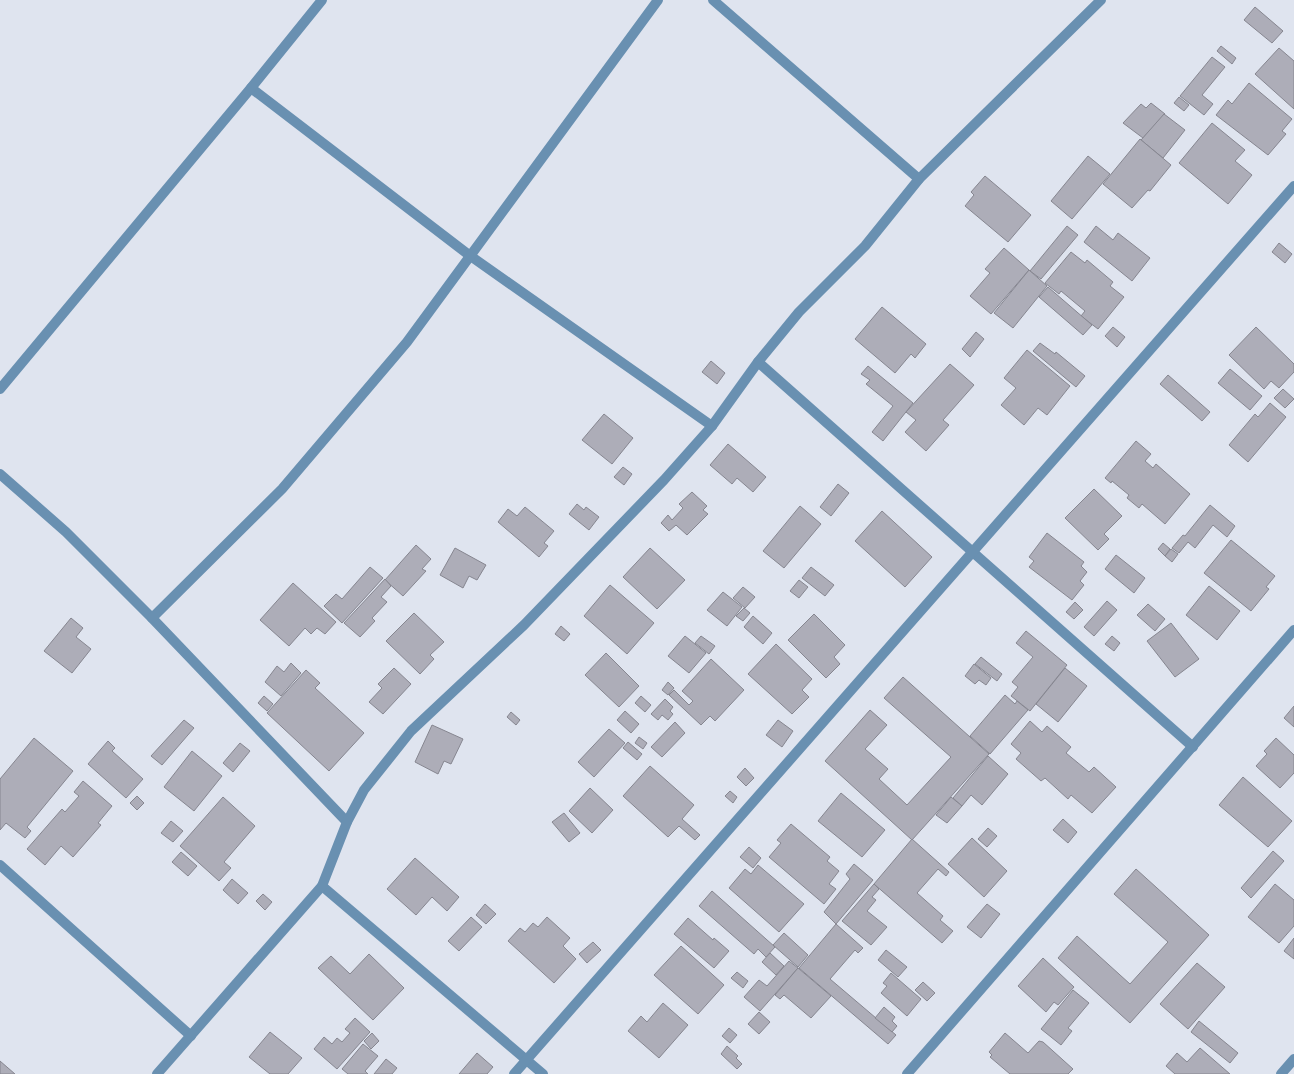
<svg xmlns="http://www.w3.org/2000/svg" width="1294" height="1074" viewBox="0 0 1294 1074" font-family="Quicksand,sans-serif">
  <style>
    .building { fill: #adadb8; stroke: #868690 }
    .lines { fill: none; stroke-linecap: round; stroke-linejoin: round }
    .minor { stroke: #6990b1; stroke-width: 10 }
  </style>
  <rect width="100%" height="100%" fill="#dfe4ef"/>
  <g class="building">
    <path d="M 1255,7 L 1283,31 L 1272,43 L 1244,20 Z"/>
    <path d="M 1221,46 L 1236,58 L 1232,64 L 1217,51 Z"/>
    <path d="M 1279,48 L 1294,61 L 1294,109 L 1255,74 Z"/>
    <path d="M 1212,57 L 1225,67 L 1202,95 L 1213,104 L 1204,115 L 1180,96 Z"/>
    <path d="M 1249,83 L 1292,119 L 1282,131 L 1286,134 L 1268,155 L 1216,115 L 1228,100 L 1232,104 Z"/>
    <path d="M 1179,97 L 1189,105 L 1184,111 L 1174,103 Z"/>
    <path d="M 1151,103 L 1165,114 L 1143,138 L 1123,123 L 1141,104 L 1146,108 Z"/>
    <path d="M 1164,114 L 1185,130 L 1163,158 L 1141,140 Z"/>
    <path d="M 1212,123 L 1245,150 L 1235,161 L 1252,175 L 1228,204 L 1179,163 Z"/>
    <path d="M 1140,139 L 1171,165 L 1150,191 L 1148,190 L 1132,208 L 1103,184 Z"/>
    <path d="M 1088,156 L 1110,174 L 1072,219 L 1051,201 Z"/>
    <path d="M 985,176 L 1031,215 L 1008,242 L 965,206 L 974,195 L 971,192 Z"/>
    <path d="M 1067,226 L 1078,235 L 1041,279 L 1030,271 Z"/>
    <path d="M 1096,226 L 1113,240 L 1118,233 L 1150,258 L 1132,281 L 1084,242 Z"/>
    <path d="M 1279,243 L 1292,254 L 1285,263 L 1272,252 Z"/>
    <path d="M 1004,248 L 1029,270 L 991,314 L 970,296 L 990,273 L 985,269 Z"/>
    <path d="M 1071,252 L 1085,263 L 1087,260 L 1113,282 L 1110,286 L 1124,297 L 1098,329 L 1081,316 L 1085,311 L 1061,291 L 1059,294 L 1045,283 Z"/>
    <path d="M 1029,270 L 1047,286 L 1013,328 L 994,313 Z"/>
    <path d="M 1048,287 L 1092,325 L 1083,335 L 1039,297 Z"/>
    <path d="M 882,307 L 926,344 L 915,358 L 911,354 L 895,373 L 855,339 Z"/>
    <path d="M 1113,327 L 1125,337 L 1117,347 L 1105,336 Z"/>
    <path d="M 1256,327 L 1294,364 L 1294,372 L 1279,388 L 1271,381 L 1264,389 L 1229,355 Z"/>
    <path d="M 976,332 L 984,339 L 970,357 L 962,349 Z"/>
    <path d="M 1040,343 L 1055,354 L 1056,352 L 1085,376 L 1076,387 L 1033,351 Z"/>
    <path d="M 1027,350 L 1070,386 L 1047,415 L 1038,408 L 1024,425 L 1001,405 L 1016,388 L 1004,378 Z"/>
    <path d="M 711,361 L 725,373 L 717,384 L 702,372 Z"/>
    <path d="M 950,364 L 974,385 L 943,420 L 949,425 L 926,451 L 905,432 L 916,420 L 906,412 Z"/>
    <path d="M 868,366 L 913,403 L 883,441 L 872,432 L 893,406 L 866,384 L 870,380 L 861,374 Z"/>
    <path d="M 1230,369 L 1262,396 L 1250,410 L 1218,383 Z"/>
    <path d="M 1168,375 L 1210,412 L 1202,421 L 1160,384 Z"/>
    <path d="M 1283,389 L 1294,399 L 1285,408 L 1274,398 Z"/>
    <path d="M 1270,403 L 1286,417 L 1248,462 L 1229,445 L 1255,414 L 1258,417 Z"/>
    <path d="M 604,414 L 633,438 L 612,464 L 582,440 Z"/>
    <path d="M 1136,441 L 1151,454 L 1145,461 L 1153,468 L 1156,464 L 1190,494 L 1165,524 L 1142,504 L 1139,508 L 1127,498 L 1129,495 L 1112,481 L 1111,483 L 1105,478 Z"/>
    <path d="M 728,444 L 766,477 L 753,492 L 737,478 L 732,484 L 710,465 Z"/>
    <path d="M 623,467 L 632,474 L 624,485 L 614,477 Z"/>
    <path d="M 838,484 L 849,493 L 831,516 L 820,507 Z"/>
    <path d="M 1094,489 L 1122,516 L 1104,534 L 1109,539 L 1098,550 L 1065,518 Z"/>
    <path d="M 692,492 L 707,506 L 703,510 L 708,514 L 687,535 L 676,525 L 669,531 L 661,523 L 668,515 L 672,520 L 683,508 L 679,504 Z"/>
    <path d="M 577,504 L 584,510 L 586,507 L 599,517 L 589,530 L 569,514 Z"/>
    <path d="M 1210,505 L 1235,526 L 1227,537 L 1213,525 L 1195,548 L 1188,542 L 1179,553 L 1172,548 L 1183,535 L 1185,536 Z"/>
    <path d="M 800,506 L 821,524 L 784,568 L 763,551 Z"/>
    <path d="M 525,507 L 554,531 L 544,543 L 548,546 L 539,557 L 498,522 L 508,509 L 517,516 Z"/>
    <path d="M 882,511 L 932,557 L 905,587 L 855,541 Z"/>
    <path d="M 1047,533 L 1084,562 L 1081,566 L 1087,572 L 1080,581 L 1084,585 L 1072,600 L 1029,567 L 1034,561 L 1029,557 Z"/>
    <path d="M 1231,540 L 1275,576 L 1266,587 L 1269,589 L 1251,611 L 1204,573 Z"/>
    <path d="M 1163,543 L 1170,549 L 1165,556 L 1158,549 Z"/>
    <path d="M 416,545 L 431,559 L 422,569 L 426,571 L 403,596 L 385,580 Z"/>
    <path d="M 455,548 L 486,565 L 477,580 L 469,576 L 463,588 L 440,575 Z"/>
    <path d="M 650,548 L 685,580 L 657,609 L 623,577 Z"/>
    <path d="M 1171,549 L 1178,554 L 1172,562 L 1165,556 Z"/>
    <path d="M 1116,555 L 1145,578 L 1134,593 L 1105,569 Z"/>
    <path d="M 370,567 L 383,578 L 342,623 L 324,606 L 336,594 L 342,599 Z"/>
    <path d="M 811,567 L 834,585 L 825,596 L 802,578 Z"/>
    <path d="M 385,579 L 391,586 L 381,597 L 387,602 L 372,618 L 375,621 L 360,637 L 344,623 Z"/>
    <path d="M 799,580 L 808,587 L 799,598 L 790,591 Z"/>
    <path d="M 293,583 L 336,622 L 325,634 L 317,628 L 311,634 L 305,628 L 289,646 L 260,620 Z"/>
    <path d="M 610,585 L 654,623 L 627,654 L 584,616 Z"/>
    <path d="M 1209,586 L 1240,611 L 1217,640 L 1186,615 Z"/>
    <path d="M 743,587 L 755,597 L 745,608 L 733,598 Z"/>
    <path d="M 723,592 L 742,607 L 727,626 L 707,610 Z"/>
    <path d="M 1107,601 L 1117,610 L 1094,636 L 1084,627 Z"/>
    <path d="M 1075,602 L 1083,610 L 1074,619 L 1066,612 Z"/>
    <path d="M 1148,604 L 1165,619 L 1155,631 L 1137,615 Z"/>
    <path d="M 744,608 L 750,613 L 743,621 L 736,616 Z"/>
    <path d="M 414,613 L 444,642 L 430,655 L 434,659 L 420,674 L 386,641 Z"/>
    <path d="M 814,614 L 845,645 L 834,657 L 840,664 L 826,678 L 788,640 Z"/>
    <path d="M 753,616 L 772,633 L 763,644 L 744,627 Z"/>
    <path d="M 71,618 L 83,628 L 76,637 L 91,649 L 72,673 L 44,651 Z"/>
    <path d="M 1171,623 L 1199,659 L 1175,677 L 1147,641 Z"/>
    <path d="M 561,626 L 570,634 L 564,641 L 555,634 Z"/>
    <path d="M 1026,631 L 1067,665 L 1030,711 L 1011,696 L 1018,687 L 1012,682 L 1033,657 L 1016,643 Z"/>
    <path d="M 685,636 L 706,653 L 689,673 L 668,656 Z"/>
    <path d="M 701,636 L 715,646 L 709,654 L 695,643 Z"/>
    <path d="M 1112,636 L 1120,643 L 1114,651 L 1105,644 Z"/>
    <path d="M 776,644 L 812,679 L 802,690 L 809,697 L 792,714 L 748,674 Z"/>
    <path d="M 606,653 L 639,686 L 619,707 L 585,675 Z"/>
    <path d="M 981,657 L 1002,674 L 997,681 L 975,664 Z"/>
    <path d="M 711,659 L 744,690 L 715,721 L 710,716 L 701,725 L 669,695 L 674,690 L 689,705 L 693,701 L 682,691 Z"/>
    <path d="M 291,663 L 301,673 L 281,696 L 265,682 L 277,666 L 284,672 Z"/>
    <path d="M 974,664 L 991,678 L 986,685 L 979,680 L 975,684 L 965,676 Z"/>
    <path d="M 394,668 L 411,684 L 383,714 L 369,702 L 382,688 L 378,684 Z"/>
    <path d="M 1065,668 L 1087,686 L 1058,722 L 1036,704 Z"/>
    <path d="M 306,670 L 320,683 L 315,688 L 364,733 L 329,771 L 267,713 Z"/>
    <path d="M 903,677 L 989,754 L 912,840 L 825,761 L 870,710 L 887,725 L 865,749 L 888,769 L 879,779 L 907,805 L 951,757 L 884,698 Z"/>
    <path d="M 668,682 L 674,688 L 668,695 L 662,690 Z"/>
    <path d="M 1005,695 L 1015,704 L 1017,701 L 1028,710 L 990,754 L 970,736 Z"/>
    <path d="M 264,696 L 273,704 L 267,711 L 258,703 Z"/>
    <path d="M 641,696 L 651,705 L 645,712 L 635,703 Z"/>
    <path d="M 665,699 L 673,707 L 670,711 L 673,714 L 668,720 L 662,715 L 658,720 L 651,714 Z"/>
    <path d="M 1294,706 L 1294,727 L 1284,718 Z"/>
    <path d="M 625,711 L 639,724 L 631,733 L 617,720 Z"/>
    <path d="M 511,712 L 520,720 L 516,725 L 507,717 Z"/>
    <path d="M 184,720 L 194,728 L 162,765 L 151,756 Z"/>
    <path d="M 778,720 L 793,731 L 782,747 L 766,735 Z"/>
    <path d="M 1030,721 L 1042,732 L 1047,726 L 1071,747 L 1066,753 L 1089,772 L 1094,767 L 1116,787 L 1092,813 L 1071,795 L 1068,799 L 1045,778 L 1041,781 L 1016,759 L 1021,753 L 1011,744 Z"/>
    <path d="M 675,722 L 685,733 L 662,757 L 651,747 Z"/>
    <path d="M 432,725 L 463,739 L 451,764 L 444,761 L 438,774 L 415,762 Z"/>
    <path d="M 609,729 L 625,743 L 594,777 L 578,762 Z"/>
    <path d="M 639,737 L 647,743 L 643,749 L 635,743 Z"/>
    <path d="M 34,738 L 73,771 L 27,827 L 31,831 L 25,838 L 6,823 L 0,830 L 0,779 Z"/>
    <path d="M 1276,738 L 1294,755 L 1294,773 L 1280,788 L 1256,766 L 1267,754 L 1264,751 Z"/>
    <path d="M 108,741 L 115,748 L 112,751 L 143,779 L 126,798 L 88,764 Z"/>
    <path d="M 628,742 L 642,754 L 637,760 L 623,748 Z"/>
    <path d="M 240,743 L 250,751 L 233,772 L 223,763 Z"/>
    <path d="M 192,751 L 222,776 L 194,811 L 164,787 Z"/>
    <path d="M 988,756 L 1008,774 L 982,805 L 971,795 L 962,806 L 953,798 Z"/>
    <path d="M 650,766 L 694,805 L 682,819 L 700,835 L 695,840 L 679,826 L 668,837 L 623,796 Z"/>
    <path d="M 745,768 L 754,778 L 746,786 L 737,777 Z"/>
    <path d="M 1243,777 L 1292,821 L 1268,847 L 1219,805 Z"/>
    <path d="M 83,781 L 112,806 L 98,823 L 101,825 L 73,857 L 61,846 L 45,865 L 27,849 L 62,809 L 65,812 L 79,796 L 74,792 Z"/>
    <path d="M 590,788 L 613,810 L 592,833 L 569,811 Z"/>
    <path d="M 730,791 L 737,797 L 733,803 L 725,796 Z"/>
    <path d="M 841,793 L 885,830 L 862,857 L 818,821 Z"/>
    <path d="M 137,796 L 144,803 L 137,810 L 130,803 Z"/>
    <path d="M 223,797 L 255,826 L 224,862 L 231,868 L 219,881 L 180,846 Z"/>
    <path d="M 951,797 L 962,806 L 947,823 L 936,815 Z"/>
    <path d="M 564,813 L 580,833 L 569,842 L 552,822 Z"/>
    <path d="M 1063,819 L 1077,832 L 1068,843 L 1053,830 Z"/>
    <path d="M 171,821 L 183,831 L 173,842 L 161,833 Z"/>
    <path d="M 791,824 L 830,857 L 827,861 L 839,871 L 829,884 L 836,889 L 824,904 L 769,857 L 781,843 L 777,840 Z"/>
    <path d="M 988,828 L 997,836 L 987,847 L 978,839 Z"/>
    <path d="M 972,838 L 1007,871 L 984,897 L 948,864 Z"/>
    <path d="M 912,839 L 949,872 L 946,876 L 938,869 L 917,893 L 943,916 L 940,920 L 953,931 L 942,943 L 874,884 Z"/>
    <path d="M 749,847 L 761,858 L 753,868 L 740,857 Z"/>
    <path d="M 1273,851 L 1284,861 L 1251,898 L 1241,888 Z"/>
    <path d="M 181,852 L 197,866 L 188,876 L 172,862 Z"/>
    <path d="M 415,858 L 459,897 L 447,911 L 432,897 L 416,915 L 387,889 Z"/>
    <path d="M 854,864 L 873,880 L 836,924 L 824,912 L 850,879 L 846,874 Z"/>
    <path d="M 758,865 L 804,904 L 779,932 L 729,888 L 745,869 L 751,874 Z"/>
    <path d="M 1136,869 L 1209,935 L 1130,1023 L 1058,958 L 1077,936 L 1130,984 L 1168,942 L 1114,894 Z"/>
    <path d="M 232,879 L 248,893 L 238,904 L 223,890 Z"/>
    <path d="M 874,884 L 879,889 L 872,897 L 876,900 L 867,911 L 887,927 L 871,945 L 842,921 Z"/>
    <path d="M 1275,884 L 1294,900 L 1294,926 L 1279,943 L 1248,917 Z"/>
    <path d="M 712,891 L 775,947 L 766,957 L 758,949 L 754,954 L 699,906 Z"/>
    <path d="M 263,894 L 272,902 L 265,910 L 256,901 Z"/>
    <path d="M 485,904 L 496,914 L 486,924 L 476,915 Z"/>
    <path d="M 987,904 L 1000,914 L 981,938 L 967,927 Z"/>
    <path d="M 471,917 L 482,927 L 459,951 L 448,941 Z"/>
    <path d="M 547,917 L 570,938 L 563,946 L 576,959 L 554,983 L 508,941 L 520,928 L 525,932 L 533,923 L 538,927 Z"/>
    <path d="M 688,918 L 713,940 L 714,938 L 729,951 L 714,968 L 674,934 Z"/>
    <path d="M 836,924 L 863,948 L 858,953 L 855,950 L 830,979 L 896,1035 L 888,1044 L 799,968 Z"/>
    <path d="M 784,933 L 808,955 L 798,967 L 773,945 Z"/>
    <path d="M 1294,938 L 1294,959 L 1284,951 Z"/>
    <path d="M 593,942 L 601,950 L 587,963 L 579,954 Z"/>
    <path d="M 681,946 L 724,985 L 698,1014 L 654,975 Z"/>
    <path d="M 886,950 L 907,967 L 898,977 L 878,960 Z"/>
    <path d="M 770,953 L 784,966 L 776,975 L 762,962 Z"/>
    <path d="M 369,954 L 404,988 L 373,1020 L 318,968 L 331,956 L 350,974 Z"/>
    <path d="M 1043,958 L 1074,987 L 1058,1005 L 1054,1002 L 1046,1012 L 1018,986 Z"/>
    <path d="M 789,961 L 798,968 L 760,1011 L 744,997 L 759,980 L 767,986 Z"/>
    <path d="M 1197,963 L 1225,987 L 1188,1029 L 1160,1004 Z"/>
    <path d="M 798,968 L 831,996 L 811,1018 L 784,995 L 780,999 L 775,995 Z"/>
    <path d="M 737,972 L 748,981 L 743,988 L 731,978 Z"/>
    <path d="M 891,973 L 921,999 L 907,1016 L 881,993 L 887,986 L 883,983 Z"/>
    <path d="M 923,982 L 935,993 L 927,1001 L 915,990 Z"/>
    <path d="M 1073,990 L 1089,1003 L 1068,1028 L 1072,1031 L 1061,1045 L 1041,1029 Z"/>
    <path d="M 663,1003 L 688,1025 L 659,1058 L 628,1031 L 641,1016 L 647,1022 Z"/>
    <path d="M 884,1007 L 895,1017 L 892,1021 L 897,1026 L 892,1032 L 875,1018 Z"/>
    <path d="M 759,1012 L 770,1022 L 759,1034 L 748,1024 Z"/>
    <path d="M 355,1018 L 370,1032 L 337,1069 L 314,1049 L 324,1037 L 332,1044 L 337,1038 L 342,1042 L 350,1033 L 345,1029 Z"/>
    <path d="M 1199,1021 L 1238,1053 L 1230,1063 L 1191,1032 Z"/>
    <path d="M 729,1028 L 737,1035 L 730,1043 L 722,1036 Z"/>
    <path d="M 270,1032 L 302,1058 L 288,1074 L 270,1074 L 249,1057 Z"/>
    <path d="M 372,1033 L 379,1041 L 371,1049 L 364,1041 Z"/>
    <path d="M 1005,1033 L 1028,1053 L 1039,1041 L 1043,1042 L 1073,1069 L 1068,1074 L 1010,1074 L 990,1057 L 992,1055 L 989,1052 Z"/>
    <path d="M 363,1044 L 378,1056 L 365,1071 L 368,1074 L 348,1074 L 342,1069 Z"/>
    <path d="M 727,1046 L 738,1056 L 736,1058 L 742,1064 L 737,1069 L 721,1054 Z"/>
    <path d="M 1200,1048 L 1230,1074 L 1175,1074 L 1166,1066 L 1177,1053 L 1187,1062 Z"/>
    <path d="M 477,1053 L 493,1067 L 487,1074 L 459,1074 Z"/>
    <path d="M 386,1059 L 397,1068 L 392,1074 L 374,1074 Z"/>
    <path d="M 0,1061 L 15,1074 L 0,1074 Z"/>
  </g>
  <g class="lines">
    <g class="minor">
      <path d="M 713,0 L 919,179"/>
      <path d="M 251,88 L 469,255 L 712,426"/>
      <path d="M 758,362 L 1193,747"/>
      <path d="M 0,389 L 251,88 L 322,0"/>
      <path d="M 0,474 L 66,532 L 152,618 L 347,822"/>
      <path d="M 152,618 L 282,489 L 407,342 L 658,0"/>
      <path d="M 0,865 L 191,1036"/>
      <path d="M 322,886 L 543,1074"/>
      <path d="M 157,1074 L 322,886 L 347,822 L 364,790 L 411,731 L 524,625 L 664,480 L 712,426 L 758,362 L 799,312 L 865,246 L 919,179 L 1101,0"/>
      <path d="M 514,1074 L 1294,186"/>
      <path d="M 907,1074 L 1294,630"/>
      <path d="M 1281,1074 L 1294,1059"/>
    </g>
  </g>
</svg>
